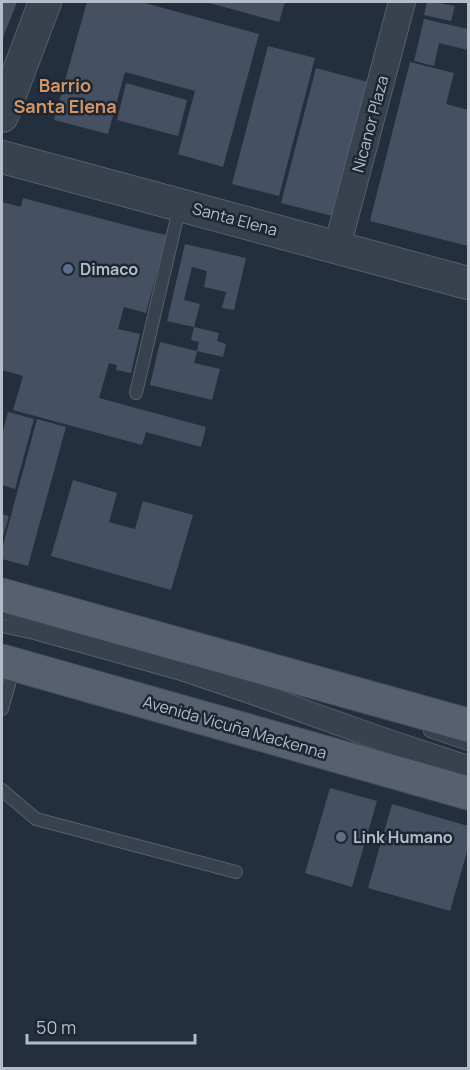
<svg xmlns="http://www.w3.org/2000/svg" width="470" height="1070" viewBox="0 0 470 1070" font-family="Manrope,sans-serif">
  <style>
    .building { fill: #455162 }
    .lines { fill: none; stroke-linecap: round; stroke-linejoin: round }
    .service-casing { stroke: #565f6c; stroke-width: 14 }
    .minor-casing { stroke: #565f6c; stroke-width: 28 }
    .tertiary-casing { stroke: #565f6c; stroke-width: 34 }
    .primary-casing { stroke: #414a57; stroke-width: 35 }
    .service { stroke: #38414e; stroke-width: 12 }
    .minor { stroke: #38414e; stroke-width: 26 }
    .tertiary { stroke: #38414e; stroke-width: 32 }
    .primary { stroke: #56606e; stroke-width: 33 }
    .service-dot { fill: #5c6f8a; stroke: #1d2633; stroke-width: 2 }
    .labels { text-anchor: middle; stroke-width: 5; stroke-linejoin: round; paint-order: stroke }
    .street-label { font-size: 16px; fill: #b4bcc9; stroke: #1d2633 }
    .poi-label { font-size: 16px; font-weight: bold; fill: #b4bcc9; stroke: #1d2633; text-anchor: start }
    .neighbourhood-label { font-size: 18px; font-weight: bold; fill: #d59563; stroke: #1d2633 }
  </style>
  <rect width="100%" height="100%" fill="#242f3e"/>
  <g class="building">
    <path d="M 2,2 L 17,2 L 2,40 Z"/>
    <path d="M 87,2 L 141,2 L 259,34 L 223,167 L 178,154 L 195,91 L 125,72 L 108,134 L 54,120 Z"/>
    <path d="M 206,2 L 285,2 L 279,22 Z"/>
    <path d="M 427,2 L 434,2 L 455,6 L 451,21 L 424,15 Z"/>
    <path d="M 424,19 L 468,29 L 468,50 L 439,43 L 434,66 L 414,61 Z"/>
    <path d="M 268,46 L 315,58 L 279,196 L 232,184 Z"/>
    <path d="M 410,62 L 454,73 L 446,104 L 468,110 L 468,246 L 370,221 Z"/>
    <path d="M 316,68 L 379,85 L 345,219 L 281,203 Z"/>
    <path d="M 126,83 L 187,100 L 178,136 L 117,120 Z"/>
    <path d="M 23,198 L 144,230 L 167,235 L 146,313 L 124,307 L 118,329 L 140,334 L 131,373 L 116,370 L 117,365 L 109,363 L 99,398 L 206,427 L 201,447 L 146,432 L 142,445 L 13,410 L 23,376 L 2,370 L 2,202 L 21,207 Z"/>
    <path d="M 185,244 L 246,258 L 234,310 L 222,308 L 226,292 L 204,287 L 207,271 L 192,267 L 184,300 L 200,304 L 194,327 L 167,321 Z"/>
    <path d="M 194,327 L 219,333 L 217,341 L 226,344 L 223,357 L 197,351 L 199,342 L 191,340 Z"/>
    <path d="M 160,342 L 197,351 L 194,363 L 220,369 L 212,400 L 150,385 Z"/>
    <path d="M 8,412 L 34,419 L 15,489 L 2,485 L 2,435 Z"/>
    <path d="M 37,419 L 66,427 L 28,566 L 2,559 L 2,549 Z"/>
    <path d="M 73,480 L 117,493 L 109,522 L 135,529 L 143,501 L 193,515 L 171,590 L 51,556 Z"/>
    <path d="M 2,514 L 9,516 L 2,540 Z"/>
    <path d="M 330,788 L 377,801 L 352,887 L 305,873 Z"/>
    <path d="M 392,804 L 468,826 L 468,848 L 450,911 L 368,888 Z"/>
  </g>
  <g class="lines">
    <defs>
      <g id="service">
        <path d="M 136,393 L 180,205"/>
        <path d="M 2,613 L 179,663 L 243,684 L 381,733 L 468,762"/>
        <path d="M 2,626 L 34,633 L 181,674 L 252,698 L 391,748 L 468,774"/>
        <path d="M 2,709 L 14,666"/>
        <path d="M 430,731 L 468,744"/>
        <path d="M 2,790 L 36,819 L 236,872"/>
      </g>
      <path id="minor" d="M 337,247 L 402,2"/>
      <g id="tertiary">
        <path d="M 2,116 L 45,2"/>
        <path d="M 2,157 L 468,283"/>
      </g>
      <g id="primary">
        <path d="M 2,595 L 468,725"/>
        <path d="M 2,661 L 468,793"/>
      </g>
    </defs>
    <use href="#service" class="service-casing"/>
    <use href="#minor" class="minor-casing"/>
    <use href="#tertiary" class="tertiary-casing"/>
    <use href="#primary" class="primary-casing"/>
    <use href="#service" class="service"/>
    <use href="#minor" class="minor"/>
    <use href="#tertiary" class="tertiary"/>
    <use href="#primary" class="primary"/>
  </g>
  <g class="service-dot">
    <circle cx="68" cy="269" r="6"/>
    <circle cx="341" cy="837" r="6"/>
  </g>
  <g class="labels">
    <g class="street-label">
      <text transform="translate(370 124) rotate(-75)" y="6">Nicanor Plaza</text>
      <text transform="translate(235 219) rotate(15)" y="6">Santa Elena</text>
      <text transform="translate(235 727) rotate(16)" y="6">Avenida Vicuña Mackenna</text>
    </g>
    <g class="poi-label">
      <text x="80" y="275">Dimaco</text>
      <text x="353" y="843">Link Humano</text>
    </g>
    <g class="neighbourhood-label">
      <text x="65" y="92">Barrio<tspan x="65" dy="21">Santa Elena</tspan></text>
    </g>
  </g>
  <rect width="470" height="1070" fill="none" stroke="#b4bcc9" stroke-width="6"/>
  <path d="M27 1034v9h168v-9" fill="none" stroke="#b4bcc9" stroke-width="3"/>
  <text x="36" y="1034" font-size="18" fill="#b4bcc9" stroke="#1d2633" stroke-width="4.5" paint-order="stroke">50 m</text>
</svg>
